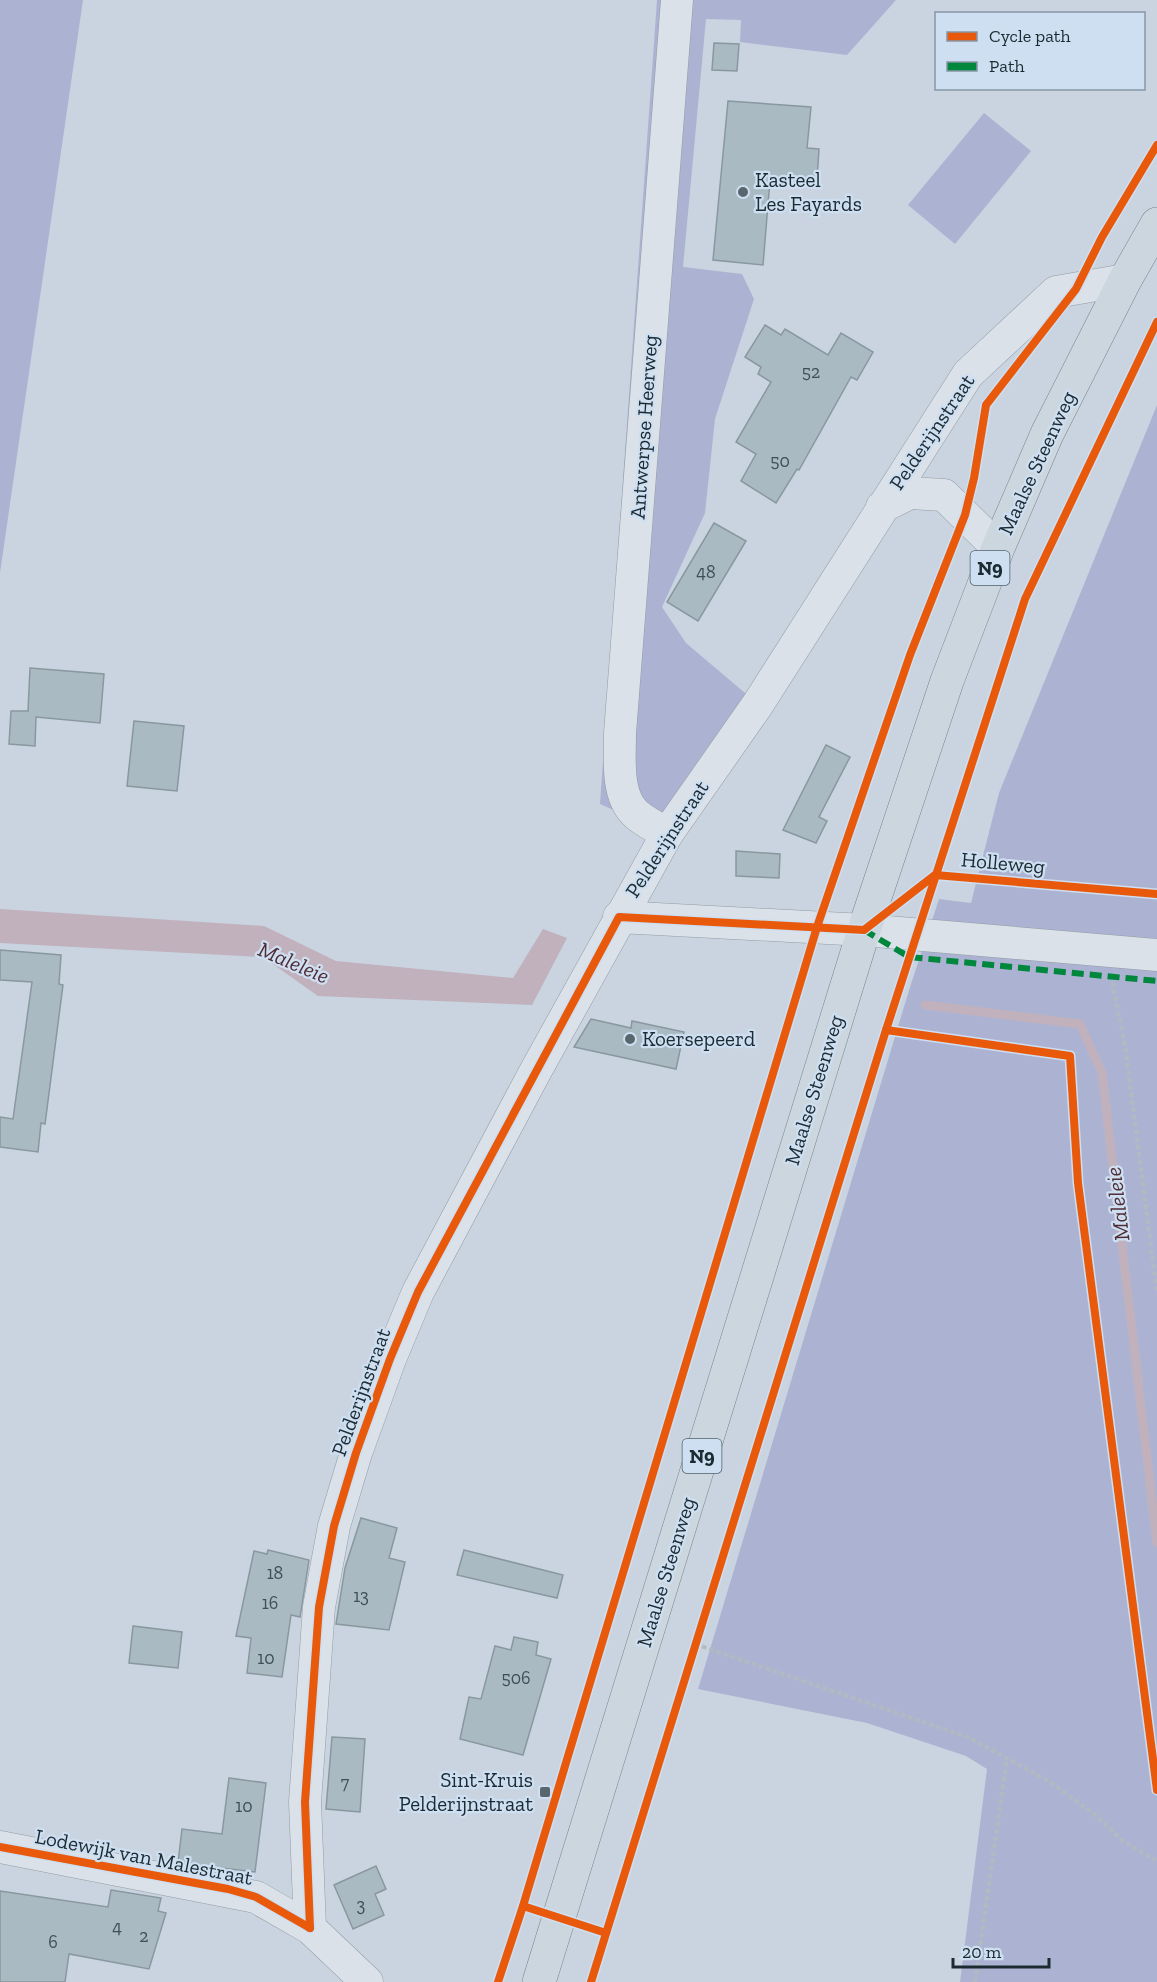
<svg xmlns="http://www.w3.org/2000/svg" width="1157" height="1982" viewBox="0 0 1157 1982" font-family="'Zilla Slab',serif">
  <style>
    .green { fill: #acb3d2 }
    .water { fill: #c0b1bd }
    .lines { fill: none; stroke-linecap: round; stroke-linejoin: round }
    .stream { stroke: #c0b1bd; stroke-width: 9 }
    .building { fill: #aabac3; stroke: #89989f; stroke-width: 1.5 }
    .street-casing { stroke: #939ca5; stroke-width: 33 }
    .primary-casing { stroke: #79838a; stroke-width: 34 }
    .path { stroke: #b2bac1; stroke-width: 4; stroke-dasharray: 4.5 3; stroke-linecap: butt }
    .street { stroke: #dae1e8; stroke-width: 32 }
    .primary { stroke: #ccd6df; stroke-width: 33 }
    .quiet { stroke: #00873e; stroke-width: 6; stroke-dasharray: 12 6; stroke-linecap: butt }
    .cycleway-casing { stroke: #cedff2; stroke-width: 11 }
    .cycleway { stroke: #e8590c; stroke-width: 8 }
    .poi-dot { fill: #59666e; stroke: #cedff2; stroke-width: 2 }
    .labels { text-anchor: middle; stroke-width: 4.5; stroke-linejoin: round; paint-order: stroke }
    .number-label { font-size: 18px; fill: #404f56 }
    .shield { fill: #cedff2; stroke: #51616b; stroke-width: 1.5 }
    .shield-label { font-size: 20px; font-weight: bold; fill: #1c2b31 }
    .poi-label { font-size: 21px; fill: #1c2b31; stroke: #cedff2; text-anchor: start }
    .street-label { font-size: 21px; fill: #1c2b31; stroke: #cedff2 }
    .water-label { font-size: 22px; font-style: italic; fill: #502d35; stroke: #cedff2 }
  </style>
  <rect width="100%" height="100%" fill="#c9d4e0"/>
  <g class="green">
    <path d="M 0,0 L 83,0 L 0,573 Z"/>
    <path d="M 657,0 L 896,0 L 847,55 L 740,42 L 741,20 L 706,19 L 683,267 L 742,274 L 754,299 L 715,419 L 705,513 L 662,607 L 686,643 L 758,704 L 667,834 L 600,804 Z"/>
    <path d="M 984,113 L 1031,151 L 955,244 L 908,205 Z"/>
    <path d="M 1157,405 L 1157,1982 L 960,1982 L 987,1769 L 966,1756 L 867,1723 L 698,1689 L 910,987 L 939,899 L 971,903 L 999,793 Z"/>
  </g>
  <path class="water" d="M 0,909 L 264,926 L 336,961 L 513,978 L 543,929 L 567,938 L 532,1005 L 318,996 L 263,957 L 0,943 Z"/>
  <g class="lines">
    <path class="stream" d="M 925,1005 L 1080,1024 L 1102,1073 L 1157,1543"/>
  </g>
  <g class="building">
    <path d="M 714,43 L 739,44 L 737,71 L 712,70 Z"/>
    <path d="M 728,101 L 811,107 L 807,148 L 819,149 L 817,179 L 805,178 L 805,183 L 770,180 L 763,265 L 713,260 Z"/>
    <path d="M 765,325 L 781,335 L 785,329 L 828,355 L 841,333 L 873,352 L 857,380 L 851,377 L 799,470 L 797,469 L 776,503 L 741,481 L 756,454 L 736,442 L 771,382 L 758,374 L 761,367 L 745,357 Z"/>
    <path d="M 714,523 L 746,541 L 698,621 L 667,602 Z"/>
    <path d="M 30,668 L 104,674 L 100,723 L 36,717 L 35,746 L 9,744 L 11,711 L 28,711 Z"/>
    <path d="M 134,721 L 184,726 L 177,791 L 127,786 Z"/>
    <path d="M 826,745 L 850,757 L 819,817 L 827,821 L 816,843 L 783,830 Z"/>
    <path d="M 736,851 L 780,854 L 779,878 L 736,876 Z"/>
    <path d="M 0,950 L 61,955 L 59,984 L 63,985 L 45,1124 L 41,1123 L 38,1152 L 0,1147 L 0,1117 L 13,1119 L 32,982 L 0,980 Z"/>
    <path d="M 591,1019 L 631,1028 L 632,1021 L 684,1032 L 676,1069 L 574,1047 Z"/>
    <path d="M 361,1518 L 397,1528 L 389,1558 L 405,1562 L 389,1630 L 336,1624 L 345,1568 Z"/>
    <path d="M 268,1550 L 309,1560 L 300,1617 L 291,1615 L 282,1677 L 247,1673 L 251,1638 L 236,1636 L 254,1551 L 267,1554 Z"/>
    <path d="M 464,1550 L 563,1575 L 557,1598 L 457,1575 Z"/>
    <path d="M 133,1626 L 182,1632 L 178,1668 L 129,1663 Z"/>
    <path d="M 514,1637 L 538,1642 L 536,1655 L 551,1659 L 523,1755 L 460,1739 L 469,1697 L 481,1699 L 495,1646 L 511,1650 Z"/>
    <path d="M 332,1737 L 365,1739 L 360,1812 L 326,1809 Z"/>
    <path d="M 229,1778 L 266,1783 L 255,1872 L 222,1868 L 221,1871 L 178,1863 L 182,1829 L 222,1834 Z"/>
    <path d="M 376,1866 L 386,1889 L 375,1894 L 384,1915 L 353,1929 L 334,1885 Z"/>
    <path d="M 111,1890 L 161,1898 L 158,1911 L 166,1913 L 149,1969 L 69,1954 L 65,1982 L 0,1982 L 0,1891 L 108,1907 Z"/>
  </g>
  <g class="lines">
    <defs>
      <g id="street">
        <path d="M 882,507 L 910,493 L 944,495 L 998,548"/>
        <path d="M 667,834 C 657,827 642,821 634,812 C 616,793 620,757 620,733 L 677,0"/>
        <path d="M 619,917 L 864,930 L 1157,955"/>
        <path d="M 0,1847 L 256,1897 L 310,1928 L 367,1982"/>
        <path d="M 310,1928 L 305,1802 L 319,1607 L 334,1526 L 356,1453 L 390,1359 L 418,1292 L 535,1072 L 667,834 L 758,704 L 968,374 L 1056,292 L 1125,280"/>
      </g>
      <path id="primary" d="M 539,1982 L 864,930 L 947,681 L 998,548 L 1047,434 L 1125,280 L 1157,224"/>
    </defs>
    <use href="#street" class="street-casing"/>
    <use href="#primary" class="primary-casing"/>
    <g class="path">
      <path d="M 1112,982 L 1125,1045 L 1157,1293"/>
      <path d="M 695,1644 L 970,1738 L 1050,1782 L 1093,1813 L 1123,1841 L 1157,1861"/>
      <path d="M 975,1982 L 1007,1758"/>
    </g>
    <use href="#street" class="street"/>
    <use href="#primary" class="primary"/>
    <path class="quiet" d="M 864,930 L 909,957 L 1157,981"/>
    <defs>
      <g id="cycleway">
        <path d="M 886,1030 L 1070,1056 L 1078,1183 L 1157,1790"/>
        <path d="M 0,1847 L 228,1889 L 256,1897 L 310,1928"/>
        <path d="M 523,1906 L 606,1933"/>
        <path d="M 310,1928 L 305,1802 L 319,1607 L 334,1526 L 356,1453 L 390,1359 L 418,1292 L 619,917 L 864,930 L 935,875 L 1157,894"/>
        <path d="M 498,1982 L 523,1906 L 817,927 L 910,655 L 965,515 L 974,478 L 986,405 L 1076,289 L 1102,237 L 1157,145"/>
        <path d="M 591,1982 L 886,1030 L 1025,599 L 1157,322"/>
      </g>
    </defs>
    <use href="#cycleway" class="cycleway-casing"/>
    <use href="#cycleway" class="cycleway"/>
  </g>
  <g class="poi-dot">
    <circle cx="743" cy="192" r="6"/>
    <circle cx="630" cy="1039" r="6"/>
    <rect x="539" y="1786" width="12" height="12" rx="3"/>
  </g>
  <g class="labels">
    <g class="number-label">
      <text x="811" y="378">52</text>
      <text x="780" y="467">50</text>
      <text x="706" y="578">48</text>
      <text x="275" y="1579">18</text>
      <text x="361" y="1602">13</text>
      <text x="270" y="1609">16</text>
      <text x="266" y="1664">10</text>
      <text x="516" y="1684">506</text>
      <text x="345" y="1789">7</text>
      <text x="244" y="1812">10</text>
      <text x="361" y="1911">3</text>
      <text x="117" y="1933">4</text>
      <text x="144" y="1942">2</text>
      <text x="53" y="1948">6</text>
    </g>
    <g class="shield">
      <rect x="970.5" y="551" width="39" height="34" rx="4.5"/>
      <rect x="682.5" y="1439" width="39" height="34" rx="4.5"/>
    </g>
    <g class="shield-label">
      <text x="990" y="575">N9</text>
      <text x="702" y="1463">N9</text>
    </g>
    <g class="poi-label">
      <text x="755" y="187">Kasteel<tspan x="755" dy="24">Les Fayards</tspan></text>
      <text x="642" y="1046">Koersepeerd</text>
      <text x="533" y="1787" text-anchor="end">Sint-Kruis<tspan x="533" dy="24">Pelderijnstraat</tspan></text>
    </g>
    <g class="street-label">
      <text transform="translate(644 427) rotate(-86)" y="7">Antwerpse Heerweg</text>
      <text transform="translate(932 432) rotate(-56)" y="7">Pelderijnstraat</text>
      <text transform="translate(1037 463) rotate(-65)" y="7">Maalse Steenweg</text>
      <text transform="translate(667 839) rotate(-57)" y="7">Pelderijnstraat</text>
      <text transform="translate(1003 863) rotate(5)" y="7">Holleweg</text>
      <text transform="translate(814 1090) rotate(-73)" y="7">Maalse Steenweg</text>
      <text transform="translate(361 1392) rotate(-70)" y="7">Pelderijnstraat</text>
      <text transform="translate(666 1572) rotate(-73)" y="7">Maalse Steenweg</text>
      <text transform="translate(144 1857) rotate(11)" y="7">Lodewijk van Malestraat</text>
    </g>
    <g class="water-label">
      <text transform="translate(294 962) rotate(23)" y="8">Maleleie</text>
      <text transform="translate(1117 1204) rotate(-97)" y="8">Maleleie</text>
    </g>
  </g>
  <rect x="935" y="12" width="210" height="78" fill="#cedff2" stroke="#8797a5" stroke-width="1.5"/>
  <rect x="947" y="32" width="30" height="9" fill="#e8590c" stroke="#8797a5" stroke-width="1.5"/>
  <text x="989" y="42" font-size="18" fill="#1c2b31">Cycle path</text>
  <rect x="947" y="62" width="30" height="9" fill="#00873e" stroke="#8797a5" stroke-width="1.5"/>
  <text x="989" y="72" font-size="18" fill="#1c2b31">Path</text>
  <path d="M953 1958v9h96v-9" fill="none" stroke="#1c2b31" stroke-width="3"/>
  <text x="962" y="1958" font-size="18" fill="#1c2b31" stroke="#cedff2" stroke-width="4.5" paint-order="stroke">20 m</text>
</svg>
